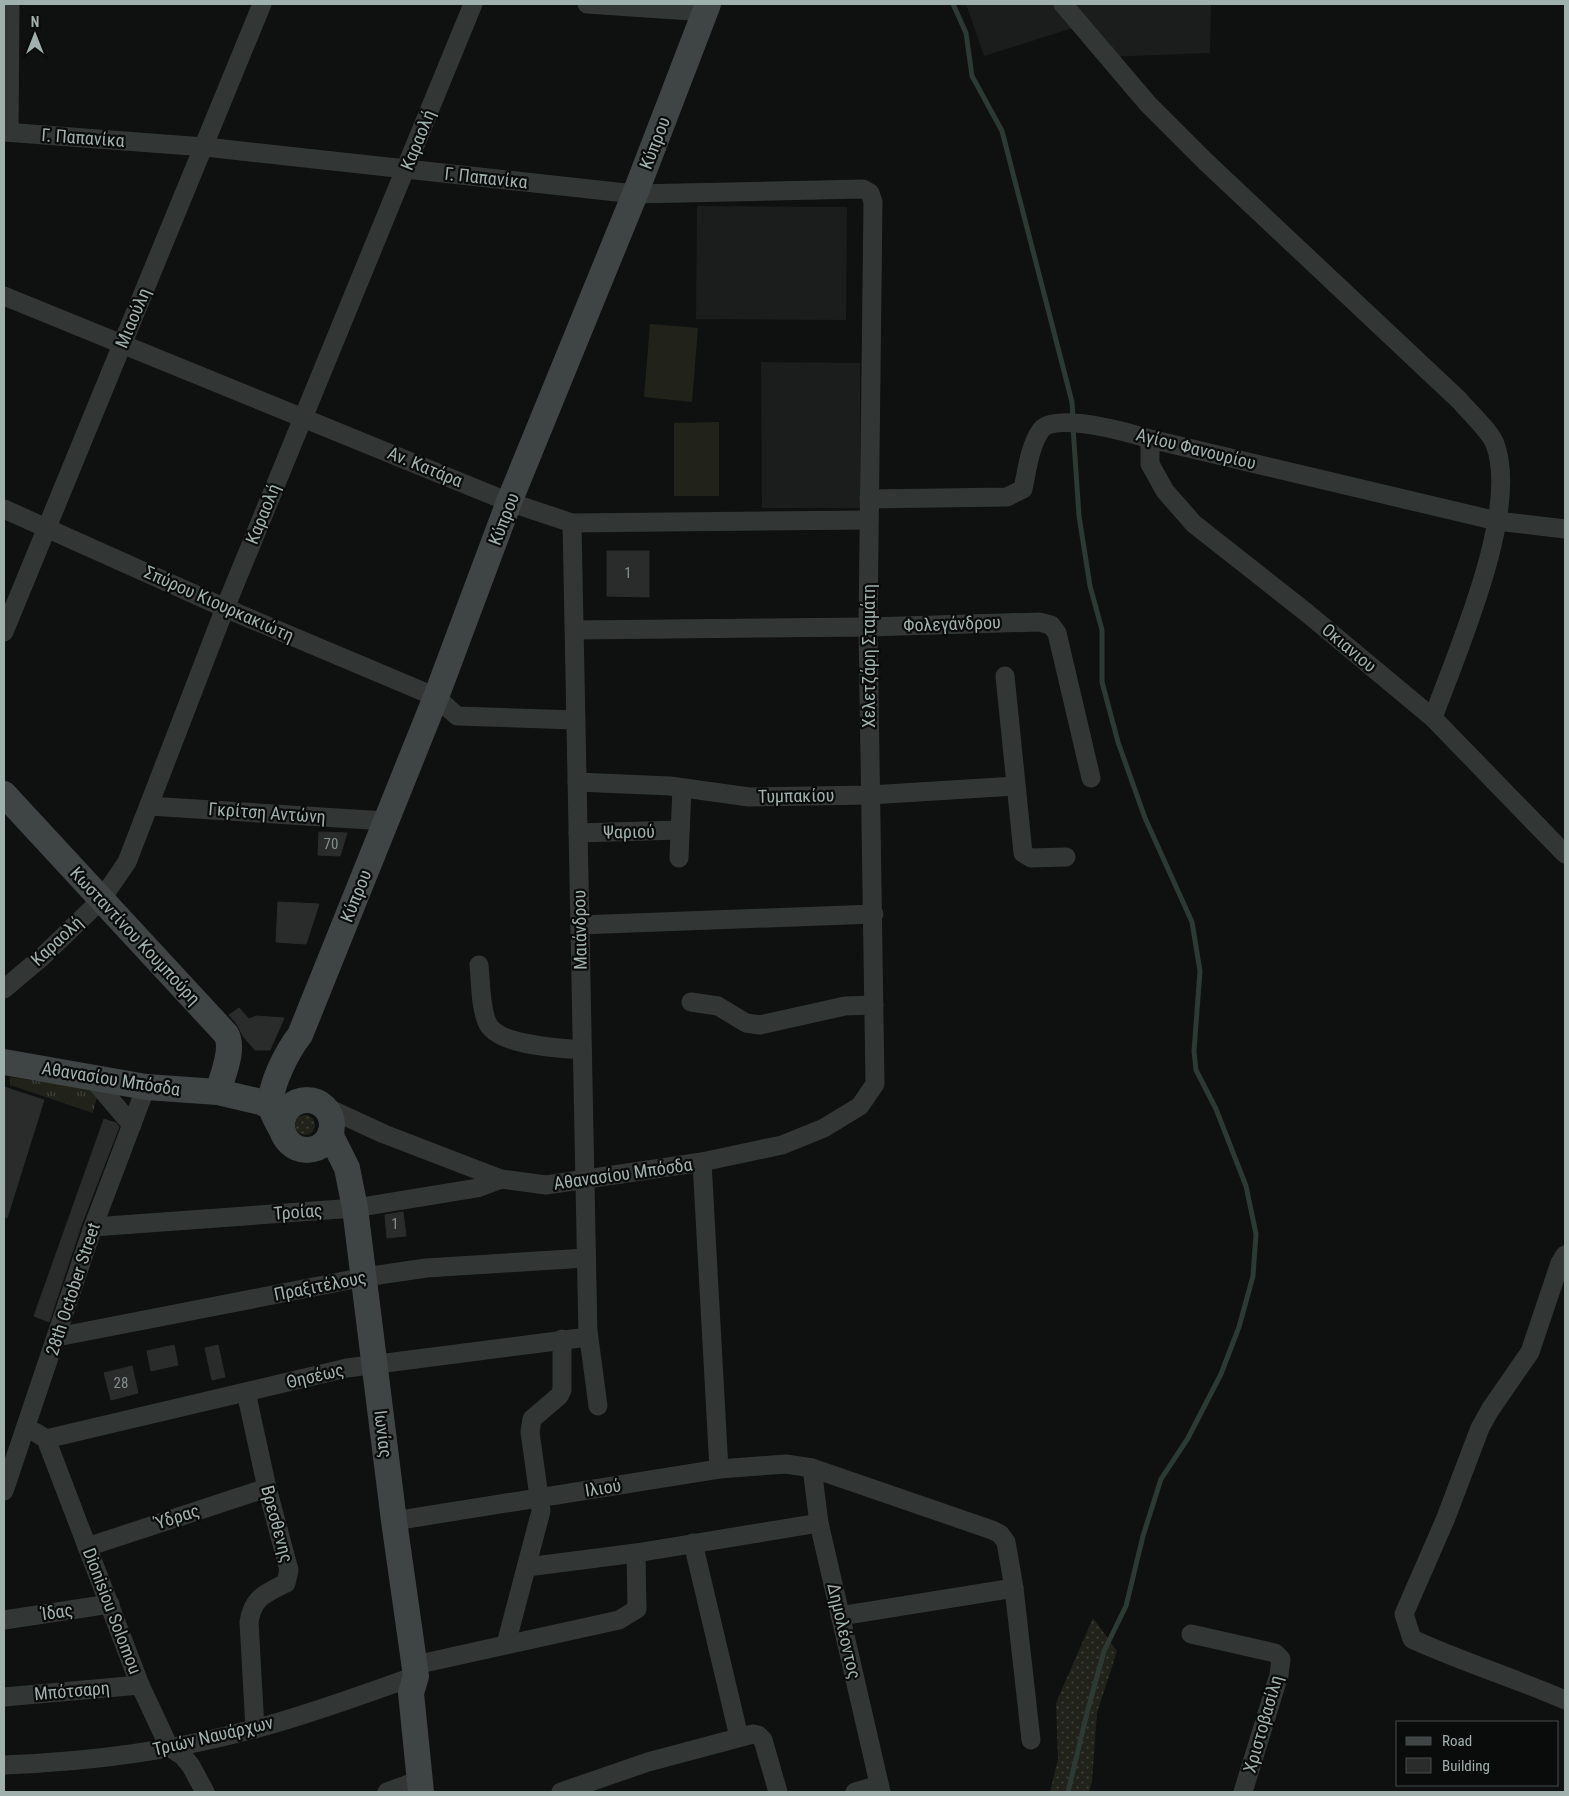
<svg xmlns="http://www.w3.org/2000/svg" width="1569" height="1796" viewBox="0 0 1569 1796" font-family="'Roboto Condensed',sans-serif">
  <style>
    .built { fill: #1b1d1d }
    .grass { fill: url(#grass-dots) }
    .park { fill: url(#park-tufts) }
    .pitch { fill: #21231b }
    .lines { fill: none; stroke-linecap: round; stroke-linejoin: round }
    .stream { stroke: #2b3a32; stroke-width: 5 }
    .building { fill: #2a2c2c; stroke: #292c2c }
    .street { stroke: #323736; stroke-width: 19 }
    .secondary { stroke: #3e4544; stroke-width: 26 }
    .labels { text-anchor: middle; stroke-width: 4.5; stroke-linejoin: round; paint-order: stroke }
    .number-label { font-size: 15px; fill: #82908d }
    .street-label { font-size: 18px; fill: #a0b1ad; stroke: #0a0b0b }
  </style>
  <defs>
    <pattern id="grass-dots" width="8" height="8" patternUnits="userSpaceOnUse" patternTransform="scale(1.25)"><rect width="8" height="8" fill="#21231b"/><path d="M2 2h.1M6 6h.1" fill="none" stroke="#3e4139" stroke-width="1.8" stroke-linecap="round"/></pattern>
    <pattern id="park-tufts" width="24" height="20" patternUnits="userSpaceOnUse" patternTransform="scale(1.25)"><rect width="24" height="20" fill="#21231b"/><path d="M3 7l-1-3M5 7V3M7 7l1-3M15 17l-1-3M17 17v-4M19 17l1-3" fill="none" stroke="#3e4139"/></pattern>
  </defs>
  <rect width="100%" height="100%" fill="#0f1010"/>
  <g class="built">
    <path d="M 966,4 L 1211,4 L 1210,53 L 1104,57 L 1082,25 L 984,56 Z"/>
    <path d="M 697,206 L 847,207 L 846,320 L 696,319 Z"/>
    <path d="M 761,362 L 860,363 L 860,508 L 762,508 Z"/>
  </g>
  <g class="grass">
    <circle cx="305" cy="1125" r="10"/>
    <path d="M 1093,1618 L 1117,1651 L 1097,1713 L 1092,1781 L 1089,1792 L 1050,1792 L 1058,1759 L 1056,1703 Z"/>
  </g>
  <path class="park" d="M 10,1077 L 87,1088 L 97,1096 L 93,1113 L 10,1085 Z"/>
  <g class="pitch">
    <path d="M 650,324 L 698,328 L 692,402 L 644,397 Z"/>
    <path d="M 719,422 L 719,496 L 674,496 L 674,423 Z"/>
  </g>
  <g class="lines">
    <g class="stream">
      <path d="M 953,4 L 966,33 L 972,76 L 1002,131 L 1072,402 L 1073,418"/>
      <path d="M 1068,1792 L 1088,1709 L 1104,1651 L 1126,1606 L 1143,1536 L 1161,1479 L 1188,1438 L 1221,1374 L 1239,1327 L 1253,1276 L 1256,1234 L 1246,1186 L 1216,1109 L 1196,1070 L 1194,1051 L 1200,971 L 1192,922 L 1145,818 L 1118,742 L 1102,682 L 1102,630 L 1090,586 L 1079,516 L 1073,427"/>
    </g>
  </g>
  <g class="building">
    <path d="M 607,551 L 649,551 L 649,597 L 607,596 Z"/>
    <path d="M 319,832 L 347,833 L 340,856 L 318,855 Z"/>
    <path d="M 278,902 L 319,904 L 306,944 L 276,942 Z"/>
    <path d="M 239,1008 L 249,1019 L 256,1016 L 284,1018 L 270,1050 L 255,1050 L 243,1036 L 237,1024 L 229,1015 Z"/>
    <path d="M 4,1087 L 44,1100 L 7,1218 L 4,1217 Z"/>
    <path d="M 104,1119 L 116,1123 L 119,1127 L 82,1223 L 49,1322 L 34,1316 Z"/>
    <path d="M 403,1212 L 406,1236 L 387,1238 L 385,1215 Z"/>
    <path d="M 174,1345 L 178,1365 L 151,1371 L 147,1351 Z"/>
    <path d="M 218,1345 L 225,1377 L 212,1380 L 205,1348 Z"/>
    <path d="M 132,1366 L 138,1393 L 111,1400 L 104,1373 Z"/>
  </g>
  <g class="lines">
    <g class="street">
      <path d="M 587,4 L 706,12"/>
      <path d="M 1063,4 L 1148,104 L 1206,162 L 1459,400 C 1469,412 1490,431 1495,444 C 1520,511 1457,651 1433,718"/>
      <path d="M 4,132 L 205,147 L 635,194 L 863,189 L 870,193 L 873,202 L 868,627 L 875,1084 L 860,1106 L 824,1128 L 782,1145 L 702,1162 L 546,1185 L 501,1179 L 384,1134 L 321,1105"/>
      <path d="M 9,132 L 10,4"/>
      <path d="M 4,296 L 509,502 L 572,523 L 869,520"/>
      <path d="M 1150,439 L 1150,464 L 1165,491 L 1194,524 L 1307,613 L 1433,718 L 1565,854"/>
      <path d="M 869,499 L 1007,497 L 1023,489 C 1027,470 1030,445 1041,430 C 1055,411 1130,433 1150,439 L 1497,521 L 1565,529"/>
      <path d="M 4,509 L 225,608 L 436,697 L 457,716 L 576,720"/>
      <path d="M 574,630 L 868,627 L 1039,622 L 1051,625 L 1057,633 L 1091,778"/>
      <path d="M 4,632 L 262,4"/>
      <path d="M 1005,676 L 1023,853 L 1031,858 L 1066,857"/>
      <path d="M 577,782 L 670,786 L 749,797 L 870,795 L 1015,786"/>
      <path d="M 149,806 L 386,821"/>
      <path d="M 578,833 L 680,830"/>
      <path d="M 679,858 L 682,788"/>
      <path d="M 580,925 L 874,914"/>
      <path d="M 479,965 C 481,983 480,1005 487,1022 C 496,1046 560,1048 582,1050"/>
      <path d="M 4,989 L 42,957 L 101,900 L 127,862 L 225,608 L 473,4"/>
      <path d="M 691,1002 L 718,1006 L 746,1023 L 760,1025 L 845,1006 L 874,1005"/>
      <path d="M 92,1078 L 132,1125"/>
      <path d="M 702,1162 L 719,1469"/>
      <path d="M 93,1227 L 355,1208 L 477,1188 L 501,1179"/>
      <path d="M 1565,1255 L 1560,1263 L 1530,1352 L 1490,1410 L 1480,1428 L 1445,1520 L 1404,1614 L 1412,1639 C 1462,1662 1515,1678 1565,1700"/>
      <path d="M 588,1331 L 598,1406"/>
      <path d="M 57,1337 L 365,1277 L 426,1268 L 586,1258"/>
      <path d="M 246,1392 L 267,1488 L 289,1570 L 286,1583 C 265,1594 253,1597 249,1622 L 255,1729"/>
      <path d="M 35,1432 L 46,1439 L 140,1685 L 169,1747 L 183,1756 L 191,1766 L 205,1792"/>
      <path d="M 46,1439 L 347,1368 L 588,1337 L 572,523"/>
      <path d="M 812,1468 L 819,1523 L 881,1792"/>
      <path d="M 4,1491 L 93,1227 L 146,1087"/>
      <path d="M 394,1521 L 719,1469 L 786,1464 L 812,1468 L 992,1530 L 1000,1534 L 1006,1542 L 1014,1588 L 1031,1740"/>
      <path d="M 693,1543 L 739,1737"/>
      <path d="M 87,1547 L 267,1488"/>
      <path d="M 527,1567 L 636,1553 L 819,1523"/>
      <path d="M 840,1616 L 1014,1588"/>
      <path d="M 4,1620 L 110,1604"/>
      <path d="M 1191,1634 L 1275,1653 L 1281,1659 L 1279,1675 L 1243,1792"/>
      <path d="M 506,1644 L 541,1511 L 530,1432 L 532,1419 L 559,1396 L 562,1390 L 562,1339"/>
      <path d="M 415,1665 L 619,1620 L 637,1609 L 636,1553"/>
      <path d="M 4,1697 L 140,1685"/>
      <path d="M 4,1765 C 88,1762 173,1751 254,1729 C 309,1715 363,1694 416,1676"/>
      <path d="M 387,1792 L 420,1780"/>
      <path d="M 561,1792 L 648,1762 L 753,1734 L 758,1735 L 763,1740 L 778,1792"/>
      <path d="M 855,1792 L 879,1785"/>
    </g>
    <g class="secondary">
      <path d="M 4,794 L 226,1034 C 235,1049 222,1076 218,1092"/>
      <path d="M 4,1062 L 146,1087 L 218,1092 L 261,1102 L 271,1107"/>
      <circle cx="307" cy="1125" r="25"/>
      <path d="M 330,1134 L 347,1168 L 355,1208 L 394,1521 L 416,1676 L 411,1693 L 421,1792"/>
      <path d="M 284,1135 C 280,1126 272,1115 271,1106 C 269,1086 288,1050 300,1035 L 436,697 L 509,502 L 635,194 L 708,4"/>
    </g>
  </g>
  <g class="labels">
    <g class="number-label">
      <text x="628" y="578">1</text>
      <text x="331" y="849">70</text>
      <text x="395" y="1229">1</text>
      <text x="121" y="1388">28</text>
    </g>
    <g class="street-label">
      <text transform="translate(83 138) rotate(4)" y="6">Γ. Παπανίκα</text>
      <text transform="translate(418 140) rotate(-68)" y="6">Καραολή</text>
      <text transform="translate(655 143) rotate(-69)" y="6">Κύπρου</text>
      <text transform="translate(486 178) rotate(6)" y="6">Γ. Παπανίκα</text>
      <text transform="translate(133 318) rotate(-67)" y="6">Μιαούλη</text>
      <text transform="translate(1196 449) rotate(14)" y="6">Αγίου Φανουρίου</text>
      <text transform="translate(425 467) rotate(22)" y="6">Αν. Κατάρα</text>
      <text transform="translate(263 514) rotate(-68)" y="6">Καραολή</text>
      <text transform="translate(504 519) rotate(-69)" y="6">Κύπρου</text>
      <text transform="translate(219 604) rotate(24)" y="6">Σπύρου Κιουρκακιώτη</text>
      <text transform="translate(952 624) rotate(-2)" y="6">Φολεγάνδρου</text>
      <text transform="translate(1349 648) rotate(40)" y="6">Οκιανιου</text>
      <text transform="translate(869 656) rotate(-90)" y="6">Χελετζάρη Σταμάτη</text>
      <text transform="translate(796 796) rotate(-1)" y="6">Τυμπακίου</text>
      <text transform="translate(267 813) rotate(4)" y="6">Γκρίτση Αντώνη</text>
      <text transform="translate(629 832) rotate(-1)" y="6">Ψαριού</text>
      <text transform="translate(356 896) rotate(-68)" y="6">Κύπρου</text>
      <text transform="translate(580 930) rotate(-91)" y="6">Μαιάνδρου</text>
      <text transform="translate(135 936) rotate(47)" y="6">Κωσταντίνου Κουμπούρη</text>
      <text transform="translate(57 941) rotate(-43)" y="6">Καραολή</text>
      <text transform="translate(111 1079) rotate(9)" y="6">Αθανασίου Μπόσδα</text>
      <text transform="translate(623 1174) rotate(-8)" y="6">Αθανασίου Μπόσδα</text>
      <text transform="translate(298 1212) rotate(-4)" y="6">Τροίας</text>
      <text transform="translate(320 1286) rotate(-11)" y="6">Πραξιτέλους</text>
      <text transform="translate(73 1289) rotate(-72)" y="6">28th October Street</text>
      <text transform="translate(315 1376) rotate(-13)" y="6">Θησέως</text>
      <text transform="translate(383 1434) rotate(83)" y="6">Ιωνίας</text>
      <text transform="translate(603 1488) rotate(-9)" y="6">Ιλιού</text>
      <text transform="translate(177 1517) rotate(-18)" y="6">Ύδρας</text>
      <text transform="translate(277 1524) rotate(75)" y="6">Βρεσθενης</text>
      <text transform="translate(112 1611) rotate(69)" y="6">Dionisiou Solomou</text>
      <text transform="translate(57 1612) rotate(-8)" y="6">Ίδας</text>
      <text transform="translate(844 1631) rotate(77)" y="6">Δημολέοντος</text>
      <text transform="translate(72 1691) rotate(-5)" y="6">Μπότσαρη</text>
      <text transform="translate(1263 1724) rotate(-74)" y="6">Χριστοβασίλη</text>
      <text transform="translate(213 1736) rotate(-13)" y="6">Τριών Ναυάρχων</text>
    </g>
  </g>
  <rect width="1569" height="1796" fill="none" stroke="#a0b1ad" stroke-width="10"/>
  <rect x="1396" y="1721" width="162" height="65" fill="#0a0b0b" stroke="#464d4c"/>
  <rect x="1406" y="1737" width="25" height="8" fill="#3e4544" stroke="#464d4c"/>
  <text x="1442" y="1746" font-size="15" fill="#a0b1ad">Road</text>
  <rect x="1406" y="1758" width="25" height="15" fill="#2a2c2c" stroke="#464d4c"/>
  <text x="1442" y="1771" font-size="15" fill="#a0b1ad">Building</text>
  <g transform="translate(35 35)" stroke="#0a0b0b" stroke-width="4" paint-order="stroke">
  <path d="M0-4L9 19L0 12L-9 19Z" fill="#a0b1ad"/>
  <text y="-8" font-size="14" font-weight="bold" text-anchor="middle" fill="#a0b1ad">N</text>
  </g>
</svg>
